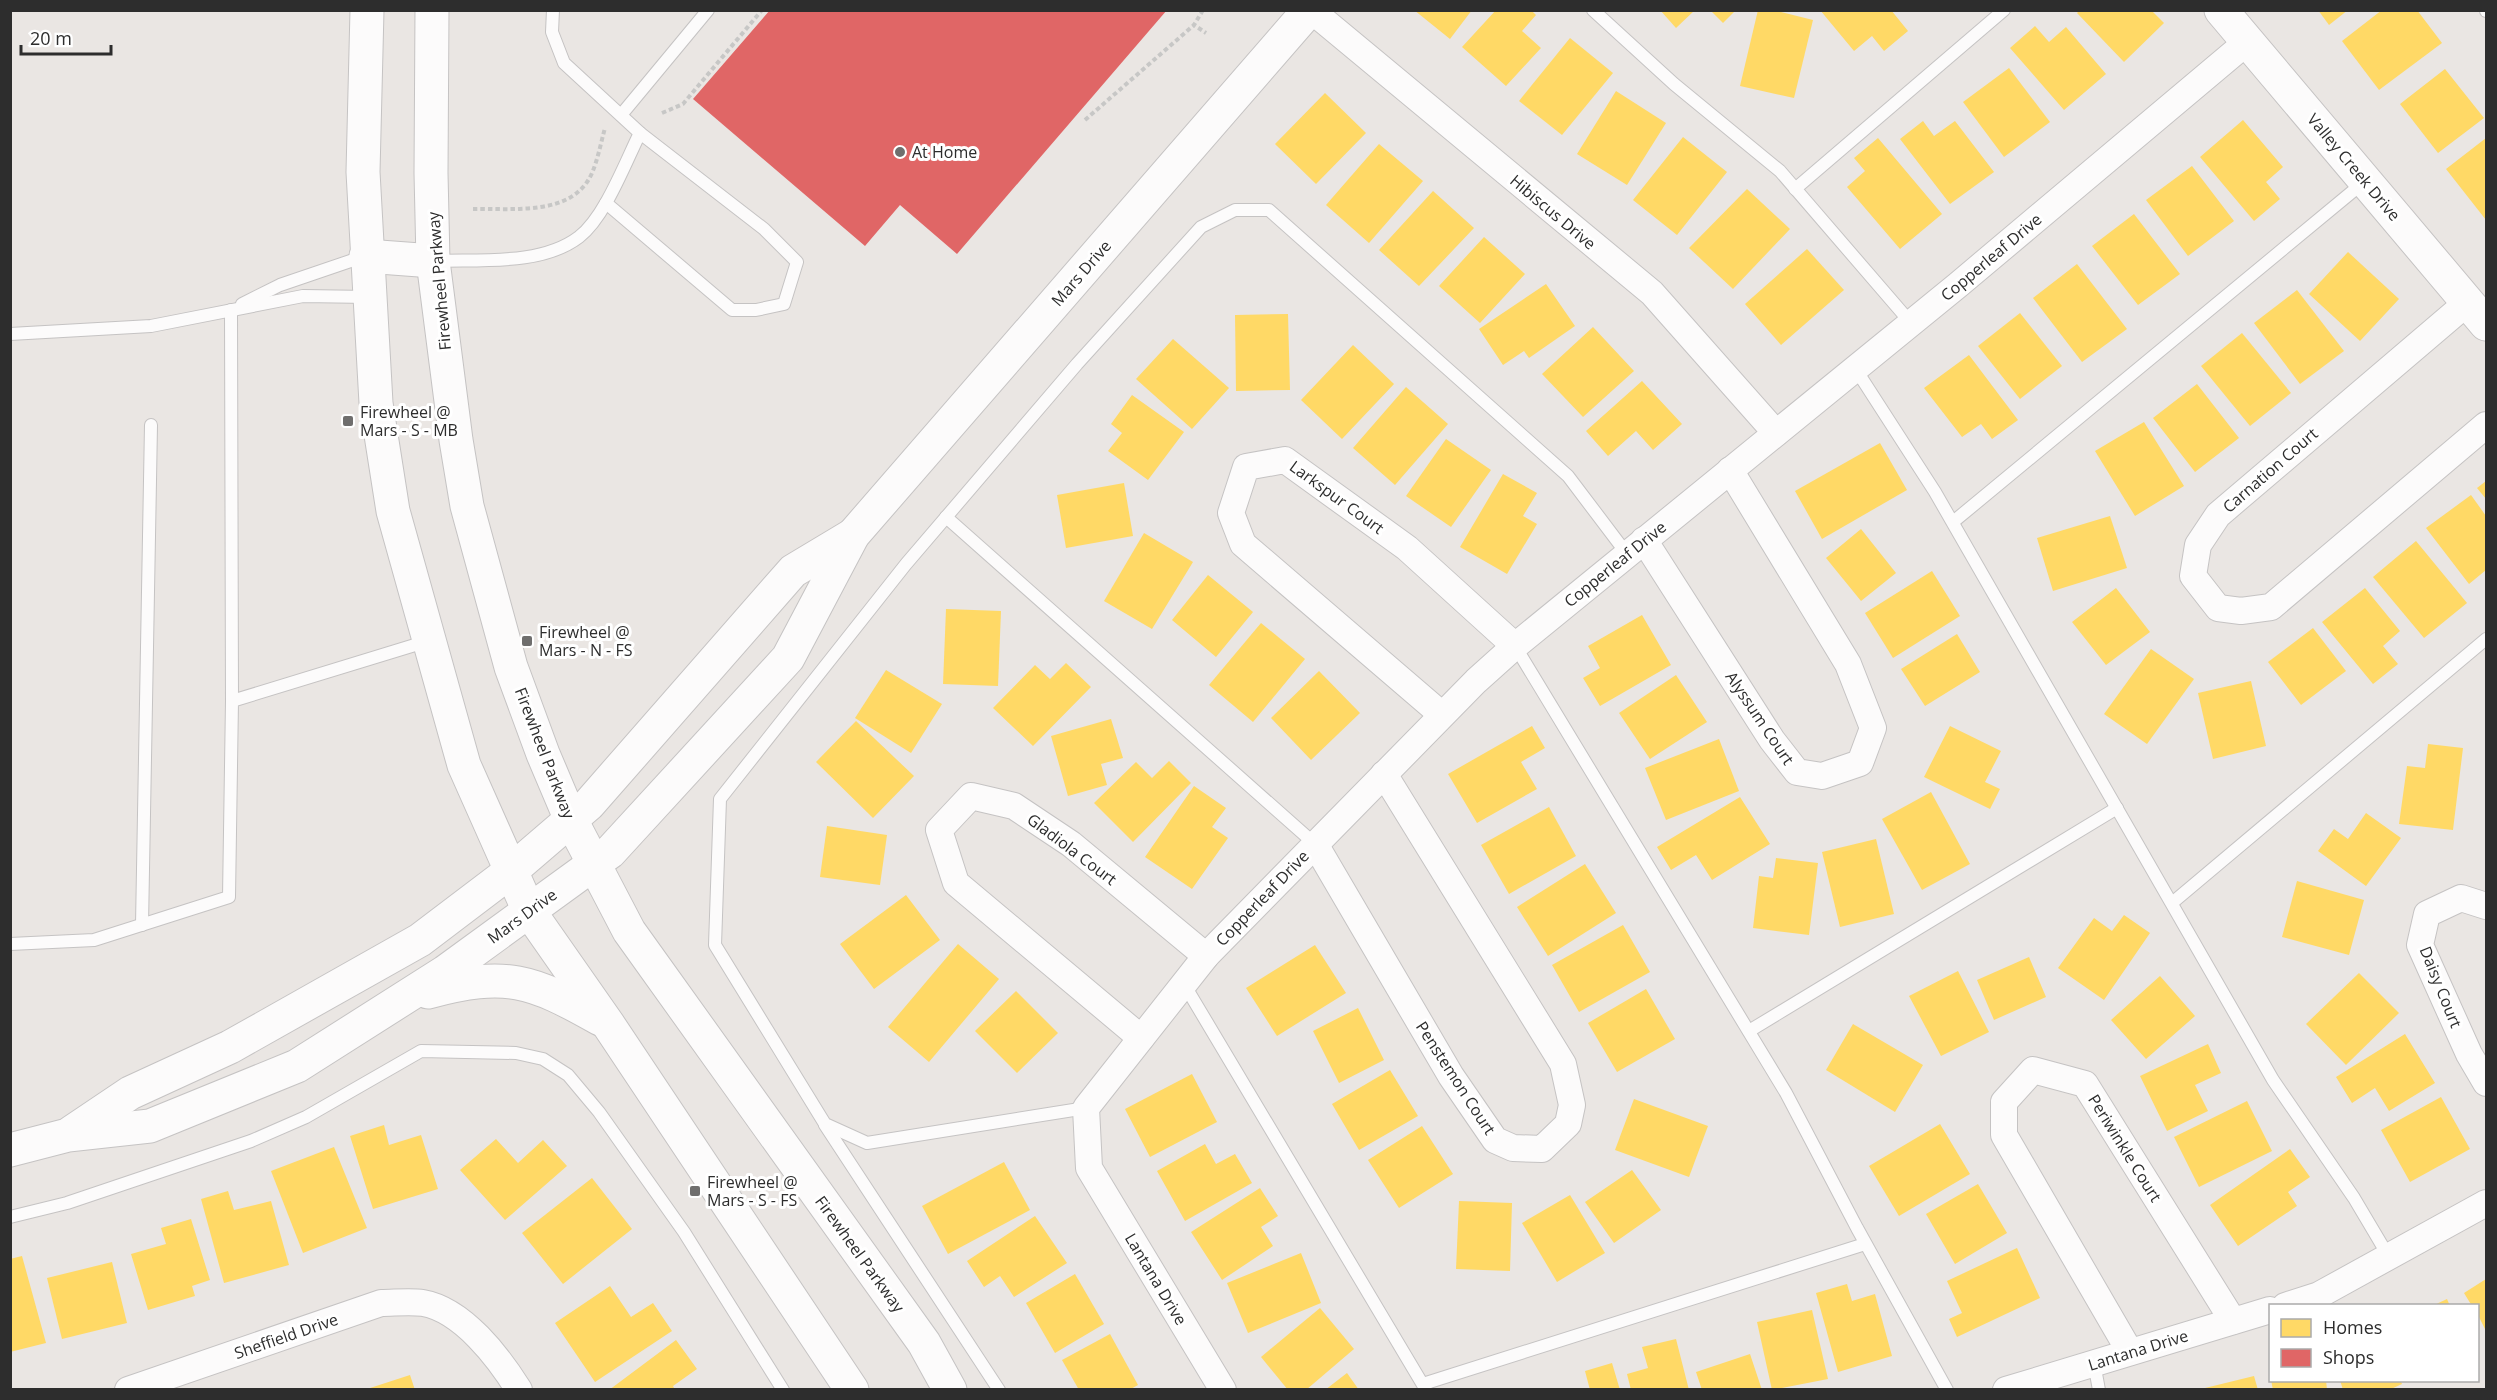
<svg xmlns="http://www.w3.org/2000/svg" width="2497" height="1400" viewBox="0 0 2497 1400" font-family="'Open Sans',sans-serif">
  <style>
    .homes { fill: #ffd966 }
    .shops { fill: #e06666 }
    .lines { fill: none; stroke-linecap: round; stroke-linejoin: round }
    .lane-casing { stroke: #c5c3c3; stroke-width: 14 }
    .street-casing { stroke: #c5c3c3; stroke-width: 28 }
    .secondary-casing { stroke: #c5c3c3; stroke-width: 35 }
    .path { stroke: #c7c7c6; stroke-width: 4; stroke-dasharray: 4.5 3; stroke-linecap: butt }
    .lane { stroke: #fcfbfb; stroke-width: 12 }
    .street { stroke: #fcfbfb; stroke-width: 26 }
    .secondary { stroke: #fcfbfb; stroke-width: 33 }
    .poi-dot { fill: #6f6e6d; stroke: #fff; stroke-width: 2 }
    .labels { text-anchor: middle; stroke-width: 6; stroke-linejoin: round; paint-order: stroke }
    .poi-label { font-size: 16px; fill: #2d2d2d; stroke: #fff; text-anchor: start }
    .street-label { font-size: 16px; fill: #2d2d2d; stroke: #fff }
  </style>
  <rect width="100%" height="100%" fill="#eae6e3"/>
  <g class="homes">
    <path d="M 1414,10 L 1472,10 L 1450,39 Z"/>
    <path d="M 1496,10 L 1531,10 L 1536,15 L 1522,31 L 1541,48 L 1506,86 L 1462,47 Z"/>
    <path d="M 1660,10 L 1695,10 L 1676,28 Z"/>
    <path d="M 1710,10 L 1736,10 L 1723,23 Z"/>
    <path d="M 1758,10 L 1773,10 L 1813,20 L 1794,98 L 1740,86 Z"/>
    <path d="M 1820,10 L 1891,10 L 1908,31 L 1884,51 L 1872,36 L 1854,51 Z"/>
    <path d="M 2080,10 L 2151,10 L 2164,23 L 2124,62 L 2077,13 Z"/>
    <path d="M 2318,10 L 2348,10 L 2329,25 Z"/>
    <path d="M 2382,10 L 2417,10 L 2442,43 L 2379,90 L 2342,41 Z"/>
    <path d="M 2035,26 L 2049,42 L 2066,27 L 2106,74 L 2064,110 L 2010,48 Z"/>
    <path d="M 1570,38 L 1613,73 L 1562,135 L 1519,101 Z"/>
    <path d="M 2009,68 L 2050,122 L 2004,157 L 1963,102 Z"/>
    <path d="M 2445,69 L 2484,118 L 2438,153 L 2400,104 Z"/>
    <path d="M 1616,91 L 1666,123 L 1627,185 L 1577,154 Z"/>
    <path d="M 1325,93 L 1366,133 L 1316,184 L 1275,144 Z"/>
    <path d="M 2243,120 L 2283,167 L 2266,182 L 2280,199 L 2254,221 L 2200,157 Z"/>
    <path d="M 1923,121 L 1934,136 L 1955,121 L 1994,172 L 1950,204 L 1900,139 Z"/>
    <path d="M 1683,137 L 1727,172 L 1677,235 L 1633,200 Z"/>
    <path d="M 1878,138 L 1942,214 L 1900,249 L 1847,187 L 1865,171 L 1854,158 Z"/>
    <path d="M 2486,138 L 2486,220 L 2446,169 Z"/>
    <path d="M 1379,144 L 1423,181 L 1369,243 L 1326,205 Z"/>
    <path d="M 2192,166 L 2234,221 L 2188,256 L 2146,200 Z"/>
    <path d="M 1747,189 L 1790,229 L 1733,289 L 1689,248 Z"/>
    <path d="M 1433,191 L 1474,228 L 1419,286 L 1379,250 Z"/>
    <path d="M 2134,214 L 2180,274 L 2138,305 L 2092,246 Z"/>
    <path d="M 1484,237 L 1525,274 L 1480,323 L 1439,286 Z"/>
    <path d="M 1807,249 L 1844,290 L 1781,345 L 1745,304 Z"/>
    <path d="M 2348,252 L 2399,299 L 2360,341 L 2309,294 Z"/>
    <path d="M 2077,264 L 2127,329 L 2082,362 L 2033,298 Z"/>
    <path d="M 1546,284 L 1575,326 L 1529,358 L 1524,351 L 1503,365 L 1479,329 Z"/>
    <path d="M 2297,290 L 2344,351 L 2300,384 L 2254,323 Z"/>
    <path d="M 2020,313 L 2062,366 L 2020,399 L 1978,346 Z"/>
    <path d="M 1288,314 L 1290,390 L 1236,391 L 1235,315 Z"/>
    <path d="M 1593,327 L 1634,371 L 1583,417 L 1542,374 Z"/>
    <path d="M 2242,333 L 2291,393 L 2250,426 L 2201,366 Z"/>
    <path d="M 1173,339 L 1229,388 L 1192,429 L 1136,379 Z"/>
    <path d="M 1353,345 L 1394,384 L 1342,439 L 1301,400 Z"/>
    <path d="M 1969,355 L 2018,420 L 1992,439 L 1981,424 L 1962,437 L 1924,388 Z"/>
    <path d="M 1642,381 L 1682,424 L 1653,450 L 1636,431 L 1608,456 L 1586,431 Z"/>
    <path d="M 2197,384 L 2239,438 L 2195,472 L 2153,418 Z"/>
    <path d="M 1406,387 L 1448,424 L 1395,485 L 1353,448 Z"/>
    <path d="M 1132,395 L 1184,432 L 1148,480 L 1108,451 L 1122,433 L 1111,424 Z"/>
    <path d="M 2144,422 L 2184,486 L 2135,516 L 2095,451 Z"/>
    <path d="M 1446,439 L 1491,470 L 1451,527 L 1406,496 Z"/>
    <path d="M 1880,443 L 1907,490 L 1822,539 L 1795,491 Z"/>
    <path d="M 1503,474 L 1537,493 L 1523,516 L 1537,524 L 1507,574 L 1460,547 Z"/>
    <path d="M 2486,481 L 2486,499 L 2477,488 Z"/>
    <path d="M 1124,483 L 1133,536 L 1066,548 L 1057,495 Z"/>
    <path d="M 2471,495 L 2486,516 L 2486,570 L 2469,584 L 2426,528 Z"/>
    <path d="M 2110,516 L 2127,568 L 2053,591 L 2037,538 Z"/>
    <path d="M 1861,529 L 1896,573 L 1861,601 L 1826,558 Z"/>
    <path d="M 1144,533 L 1193,562 L 1152,629 L 1104,601 Z"/>
    <path d="M 2416,541 L 2467,603 L 2424,638 L 2373,577 Z"/>
    <path d="M 1932,571 L 1960,616 L 1893,658 L 1865,613 Z"/>
    <path d="M 1208,575 L 1253,612 L 1216,657 L 1172,620 Z"/>
    <path d="M 2116,588 L 2150,632 L 2106,665 L 2072,622 Z"/>
    <path d="M 2365,588 L 2400,631 L 2383,646 L 2398,664 L 2373,684 L 2322,622 Z"/>
    <path d="M 946,609 L 1001,611 L 998,686 L 943,684 Z"/>
    <path d="M 1642,615 L 1671,665 L 1600,706 L 1583,678 L 1600,668 L 1588,646 Z"/>
    <path d="M 1261,623 L 1305,659 L 1253,722 L 1209,685 Z"/>
    <path d="M 2313,628 L 2346,671 L 2301,705 L 2268,662 Z"/>
    <path d="M 1957,634 L 1980,672 L 1925,706 L 1901,669 Z"/>
    <path d="M 2151,649 L 2194,679 L 2147,744 L 2104,714 Z"/>
    <path d="M 1066,663 L 1091,687 L 1033,746 L 993,708 L 1035,665 L 1050,679 Z"/>
    <path d="M 886,670 L 942,704 L 911,753 L 855,718 Z"/>
    <path d="M 1319,671 L 1360,713 L 1311,760 L 1271,718 Z"/>
    <path d="M 1676,675 L 1707,722 L 1650,759 L 1619,713 Z"/>
    <path d="M 2251,681 L 2266,746 L 2213,759 L 2198,693 Z"/>
    <path d="M 1111,719 L 1123,758 L 1101,764 L 1107,785 L 1068,796 L 1051,736 Z"/>
    <path d="M 856,721 L 914,776 L 873,818 L 816,762 Z"/>
    <path d="M 1532,726 L 1545,748 L 1521,762 L 1537,789 L 1477,823 L 1448,774 Z"/>
    <path d="M 1950,726 L 2001,751 L 1985,782 L 2000,789 L 1990,809 L 1924,777 Z"/>
    <path d="M 1719,739 L 1739,791 L 1666,820 L 1645,768 Z"/>
    <path d="M 2428,744 L 2463,748 L 2453,830 L 2399,824 L 2407,766 L 2425,768 Z"/>
    <path d="M 1169,761 L 1191,783 L 1133,842 L 1094,803 L 1136,762 L 1152,778 Z"/>
    <path d="M 1194,786 L 1226,808 L 1212,827 L 1228,838 L 1192,889 L 1145,857 Z"/>
    <path d="M 1931,792 L 1970,864 L 1922,890 L 1882,819 Z"/>
    <path d="M 1740,797 L 1770,844 L 1712,880 L 1696,855 L 1671,870 L 1657,847 Z"/>
    <path d="M 1549,807 L 1576,856 L 1509,894 L 1481,845 Z"/>
    <path d="M 2366,813 L 2401,838 L 2366,886 L 2318,851 L 2334,829 L 2348,839 Z"/>
    <path d="M 827,826 L 887,835 L 880,885 L 820,877 Z"/>
    <path d="M 1876,839 L 1894,914 L 1840,927 L 1822,852 Z"/>
    <path d="M 1776,858 L 1818,863 L 1809,935 L 1753,928 L 1759,876 L 1773,878 Z"/>
    <path d="M 1585,864 L 1616,913 L 1548,956 L 1517,907 Z"/>
    <path d="M 2297,881 L 2364,900 L 2349,955 L 2282,937 Z"/>
    <path d="M 906,895 L 940,940 L 874,989 L 840,944 Z"/>
    <path d="M 2124,915 L 2150,933 L 2104,1000 L 2058,968 L 2094,918 L 2112,931 Z"/>
    <path d="M 1623,925 L 1650,972 L 1579,1012 L 1552,965 Z"/>
    <path d="M 958,944 L 999,979 L 929,1062 L 888,1027 Z"/>
    <path d="M 1315,945 L 1346,993 L 1277,1036 L 1246,988 Z"/>
    <path d="M 2029,957 L 2046,997 L 1994,1020 L 1977,980 Z"/>
    <path d="M 1958,971 L 1989,1032 L 1941,1056 L 1909,996 Z"/>
    <path d="M 2359,973 L 2399,1013 L 2346,1065 L 2306,1024 Z"/>
    <path d="M 2160,976 L 2195,1016 L 2146,1059 L 2111,1020 Z"/>
    <path d="M 1646,989 L 1675,1039 L 1617,1072 L 1588,1023 Z"/>
    <path d="M 1016,991 L 1058,1033 L 1017,1073 L 975,1031 Z"/>
    <path d="M 1358,1008 L 1384,1060 L 1339,1083 L 1313,1031 Z"/>
    <path d="M 1853,1024 L 1923,1065 L 1895,1112 L 1826,1070 Z"/>
    <path d="M 2405,1034 L 2435,1083 L 2389,1111 L 2375,1088 L 2352,1103 L 2336,1077 Z"/>
    <path d="M 2208,1044 L 2221,1073 L 2195,1085 L 2208,1111 L 2167,1131 L 2140,1076 Z"/>
    <path d="M 1390,1070 L 1418,1116 L 1359,1150 L 1332,1104 Z"/>
    <path d="M 1192,1074 L 1217,1122 L 1150,1157 L 1125,1109 Z"/>
    <path d="M 2441,1097 L 2470,1149 L 2410,1182 L 2381,1130 Z"/>
    <path d="M 1634,1099 L 1708,1126 L 1689,1177 L 1615,1150 Z"/>
    <path d="M 2247,1101 L 2272,1151 L 2199,1187 L 2174,1137 Z"/>
    <path d="M 1940,1124 L 1970,1174 L 1899,1216 L 1869,1166 Z"/>
    <path d="M 384,1125 L 389,1145 L 421,1135 L 438,1189 L 373,1209 L 350,1136 Z"/>
    <path d="M 1422,1126 L 1453,1174 L 1399,1208 L 1368,1160 Z"/>
    <path d="M 496,1139 L 518,1163 L 543,1140 L 567,1166 L 505,1220 L 460,1170 Z"/>
    <path d="M 1205,1144 L 1216,1164 L 1235,1154 L 1252,1183 L 1185,1221 L 1157,1171 Z"/>
    <path d="M 334,1147 L 367,1228 L 303,1253 L 271,1171 Z"/>
    <path d="M 2290,1149 L 2310,1177 L 2288,1192 L 2297,1206 L 2238,1246 L 2210,1205 Z"/>
    <path d="M 1004,1162 L 1030,1210 L 948,1254 L 922,1206 Z"/>
    <path d="M 1632,1170 L 1661,1210 L 1614,1243 L 1585,1202 Z"/>
    <path d="M 592,1178 L 632,1229 L 563,1284 L 522,1233 Z"/>
    <path d="M 1978,1184 L 2007,1233 L 1955,1264 L 1926,1214 Z"/>
    <path d="M 1260,1188 L 1278,1216 L 1261,1227 L 1273,1246 L 1222,1280 L 1191,1232 Z"/>
    <path d="M 228,1191 L 234,1210 L 271,1201 L 289,1265 L 224,1283 L 201,1199 Z"/>
    <path d="M 1570,1195 L 1605,1253 L 1557,1282 L 1522,1223 Z"/>
    <path d="M 1459,1201 L 1512,1203 L 1510,1271 L 1456,1269 Z"/>
    <path d="M 1035,1216 L 1067,1263 L 1014,1297 L 1000,1276 L 984,1287 L 967,1261 Z"/>
    <path d="M 191,1219 L 210,1280 L 192,1286 L 195,1296 L 148,1310 L 131,1254 L 166,1244 L 161,1228 Z"/>
    <path d="M 2017,1248 L 2040,1298 L 1957,1337 L 1949,1319 L 1962,1313 L 1947,1281 Z"/>
    <path d="M 1301,1253 L 1321,1303 L 1248,1333 L 1227,1283 Z"/>
    <path d="M 22,1256 L 46,1343 L 10,1352 L 10,1259 Z"/>
    <path d="M 112,1262 L 127,1323 L 62,1339 L 47,1278 Z"/>
    <path d="M 1075,1274 L 1104,1324 L 1055,1353 L 1026,1303 Z"/>
    <path d="M 2486,1279 L 2486,1331 L 2478,1315 L 2478,1306 L 2472,1306 L 2464,1293 Z"/>
    <path d="M 1847,1284 L 1852,1301 L 1875,1294 L 1892,1356 L 1838,1372 L 1816,1293 Z"/>
    <path d="M 610,1286 L 631,1317 L 653,1303 L 672,1331 L 595,1382 L 555,1323 Z"/>
    <path d="M 2447,1299 L 2450,1306 L 2432,1306 Z"/>
    <path d="M 1320,1308 L 1354,1349 L 1306,1390 L 1288,1390 L 1261,1357 Z"/>
    <path d="M 1812,1310 L 1828,1379 L 1772,1390 L 1757,1322 Z"/>
    <path d="M 1110,1334 L 1138,1385 L 1129,1390 L 1079,1390 L 1062,1360 Z"/>
    <path d="M 1676,1339 L 1689,1390 L 1631,1390 L 1627,1374 L 1648,1368 L 1642,1347 Z"/>
    <path d="M 676,1340 L 697,1369 L 673,1386 L 675,1390 L 609,1390 Z"/>
    <path d="M 1750,1354 L 1762,1390 L 1702,1390 L 1696,1372 Z"/>
    <path d="M 1612,1363 L 1620,1390 L 1590,1390 L 1585,1371 Z"/>
    <path d="M 1347,1373 L 1359,1390 L 1325,1390 Z"/>
    <path d="M 410,1375 L 415,1390 L 367,1390 L 367,1389 Z"/>
    <path d="M 2254,1376 L 2258,1390 L 2201,1390 L 2201,1389 Z"/>
    <path d="M 2271,1380 L 2326,1380 L 2327,1390 L 2273,1390 Z"/>
    <path d="M 2340,1380 L 2400,1380 L 2402,1384 L 2389,1390 L 2343,1390 Z"/>
  </g>
  <path class="shops" d="M 770,10 L 1167,10 L 957,254 L 900,205 L 865,246 L 693,99 Z"/>
  <g class="lines">
    <defs>
      <g id="lane">
        <path d="M 1593,10 L 1674,84 L 1780,171 L 1911,323"/>
        <path d="M 2486,10 L 2486,11"/>
        <path d="M 621,115 L 708,10"/>
        <path d="M 1795,189 L 2004,10"/>
        <path d="M 606,203 L 732,310 L 756,310 L 784,304 L 797,262 L 764,229 L 640,133"/>
        <path d="M 434,261 C 479,259 541,266 579,237 C 605,217 625,163 640,133 L 564,63 L 552,32 L 553,10"/>
        <path d="M 242,304 L 280,285 L 365,256"/>
        <path d="M 231,310 L 232,701"/>
        <path d="M 10,334 L 151,326 L 303,296 L 369,297"/>
        <path d="M 1855,368 L 1935,492 L 2273,1080 L 2354,1198 L 2389,1257"/>
        <path d="M 946,517 L 1315,844"/>
        <path d="M 1953,522 L 2364,182"/>
        <path d="M 1515,646 L 1786,1093 L 1857,1228 L 1947,1390"/>
        <path d="M 2172,903 L 2486,639"/>
        <path d="M 142,925 L 151,425"/>
        <path d="M 10,944 L 94,940 L 229,897 L 232,701 L 428,641"/>
        <path d="M 1184,984 L 1426,1390"/>
        <path d="M 1749,1031 L 2117,808"/>
        <path d="M 1086,1108 L 867,1143 L 825,1124 L 715,945 L 720,799 L 906,564 L 1077,364 L 1201,227 L 1235,210 L 1269,210 L 1568,476 L 1627,554"/>
        <path d="M 825,1125 L 999,1390"/>
        <path d="M 10,1217 L 67,1203 L 251,1141 L 306,1117 L 421,1051 L 516,1053 L 543,1059 L 568,1075 L 599,1112 L 684,1232 L 783,1390"/>
        <path d="M 2094,1363 L 2099,1390"/>
        <path d="M 1423,1384 L 1865,1244"/>
      </g>
      <g id="street">
        <path d="M 1311,10 L 1652,293 L 1776,433"/>
        <path d="M 2468,302 L 2218,515 L 2198,545 L 2193,576 L 2218,608 L 2241,611 L 2271,607 L 2486,425"/>
        <path d="M 1644,540 L 1772,740 L 1797,772 L 1822,776 L 1860,763 L 1873,728 L 1848,664 L 1730,470"/>
        <path d="M 1441,714 L 1243,544 L 1231,513 L 1246,467 L 1285,460 L 1407,548 L 1515,646"/>
        <path d="M 1315,844 L 1451,1076 L 1495,1140 L 1513,1148 L 1542,1149 L 1568,1124 L 1572,1105 L 1563,1064 L 1384,774"/>
        <path d="M 2486,906 L 2461,898 L 2427,914 L 2420,945 L 2469,1054 L 2486,1083"/>
        <path d="M 1141,1038 L 956,883 L 939,830 L 971,796 L 1014,806 L 1071,844 L 1206,956"/>
        <path d="M 2285,1306 L 2319,1295 L 2486,1203"/>
        <path d="M 2130,1352 L 2004,1135 L 2004,1102 L 2033,1070 L 2085,1084 L 2233,1321"/>
        <path d="M 128,1390 L 381,1303 C 394,1303 410,1301 423,1303 C 463,1310 499,1358 519,1390"/>
        <path d="M 1223,1390 L 1089,1168 L 1086,1108 L 1206,956 L 1476,681 L 1515,646 L 1958,285 L 2247,42"/>
        <path d="M 2006,1390 L 2270,1310"/>
      </g>
      <g id="secondary">
        <path d="M 367,10 L 363,172 L 376,403 L 393,511 L 464,765 L 529,911 L 608,1024 L 852,1390"/>
        <path d="M 432,10 L 431,173 L 433,261 L 456,440 L 467,506 L 511,667 L 543,754 L 571,820 L 629,931 L 924,1343 L 950,1390"/>
        <path d="M 2221,10 L 2486,324"/>
        <path d="M 366,256 L 433,261"/>
        <path d="M 428,992 C 507,971 531,980 600,1019"/>
        <path d="M 72,1132 L 130,1093 L 230,1047 L 420,940 L 511,871 L 589,804 L 793,571 L 853,535"/>
        <path d="M 10,1150 L 68,1135 L 150,1126 L 297,1066 L 445,972 L 610,852 L 788,658 L 853,535 L 1309,10"/>
      </g>
    </defs>
    <use href="#lane" class="lane-casing"/>
    <use href="#street" class="street-casing"/>
    <use href="#secondary" class="secondary-casing"/>
    <g class="path">
      <path d="M 1203,10 L 1194,25 L 1206,33"/>
      <path d="M 662,113 L 683,104 L 762,10"/>
      <path d="M 1085,120 L 1194,25"/>
      <path d="M 473,209 C 512,208 573,217 592,173 C 598,159 601,142 605,128"/>
    </g>
    <use href="#lane" class="lane"/>
    <use href="#street" class="street"/>
    <use href="#secondary" class="secondary"/>
  </g>
  <g class="poi-dot">
    <circle cx="900" cy="152" r="6"/>
    <rect x="342" y="415" width="12" height="12" rx="3"/>
    <rect x="521" y="635" width="12" height="12" rx="3"/>
    <rect x="689" y="1185" width="12" height="12" rx="3"/>
  </g>
  <g class="labels">
    <g class="poi-label">
      <text x="912" y="158">At Home</text>
      <text x="360" y="418">Firewheel @<tspan x="360" dy="18">Mars - S - MB</tspan></text>
      <text x="539" y="638">Firewheel @<tspan x="539" dy="18">Mars - N - FS</tspan></text>
      <text x="707" y="1188">Firewheel @<tspan x="707" dy="18">Mars - S - FS</tspan></text>
    </g>
    <g class="street-label">
      <text transform="translate(2354 167) rotate(50)" y="6">Valley Creek Drive</text>
      <text transform="translate(1553 212) rotate(40)" y="6">Hibiscus Drive</text>
      <text transform="translate(1991 257) rotate(-40)" y="6">Copperleaf Drive</text>
      <text transform="translate(1081 273) rotate(-49)" y="6">Mars Drive</text>
      <text transform="translate(439 281) rotate(-95)" y="6">Firewheel Parkway</text>
      <text transform="translate(2270 470) rotate(-41)" y="6">Carnation Court</text>
      <text transform="translate(1337 497) rotate(36)" y="6">Larkspur Court</text>
      <text transform="translate(1615 564) rotate(-39)" y="6">Copperleaf Drive</text>
      <text transform="translate(1760 718) rotate(56)" y="6">Alyssum Court</text>
      <text transform="translate(545 753) rotate(69)" y="6">Firewheel Parkway</text>
      <text transform="translate(1072 849) rotate(37)" y="6">Gladiola Court</text>
      <text transform="translate(1262 898) rotate(-46)" y="6">Copperleaf Drive</text>
      <text transform="translate(522 916) rotate(-36)" y="6">Mars Drive</text>
      <text transform="translate(2441 987) rotate(68)" y="6">Daisy Court</text>
      <text transform="translate(1456 1078) rotate(57)" y="6">Penstemon Court</text>
      <text transform="translate(2125 1148) rotate(58)" y="6">Periwinkle Court</text>
      <text transform="translate(860 1254) rotate(54)" y="6">Firewheel Parkway</text>
      <text transform="translate(1156 1279) rotate(59)" y="6">Lantana Drive</text>
      <text transform="translate(286 1336) rotate(-19)" y="6">Sheffield Drive</text>
      <text transform="translate(2138 1350) rotate(-17)" y="6">Lantana Drive</text>
    </g>
  </g>
  <rect width="2497" height="1400" fill="none" stroke="#2d2d2d" stroke-width="24"/>
  <rect x="2269" y="1304" width="210" height="78" fill="#ffffff" stroke="#ababab" stroke-width="1.5"/>
  <rect x="2281" y="1319" width="30" height="18" fill="#ffd966" stroke="#ababab" stroke-width="1.5"/>
  <text x="2323" y="1334" font-size="18" fill="#2d2d2d">Homes</text>
  <rect x="2281" y="1349" width="30" height="18" fill="#e06666" stroke="#ababab" stroke-width="1.5"/>
  <text x="2323" y="1364" font-size="18" fill="#2d2d2d">Shops</text>
  <path d="M21 45v9h90v-9" fill="none" stroke="#2d2d2d" stroke-width="3"/>
  <text x="30" y="45" font-size="18" fill="#2d2d2d" stroke="#ffffff" stroke-width="4.5" paint-order="stroke">20 m</text>
</svg>
